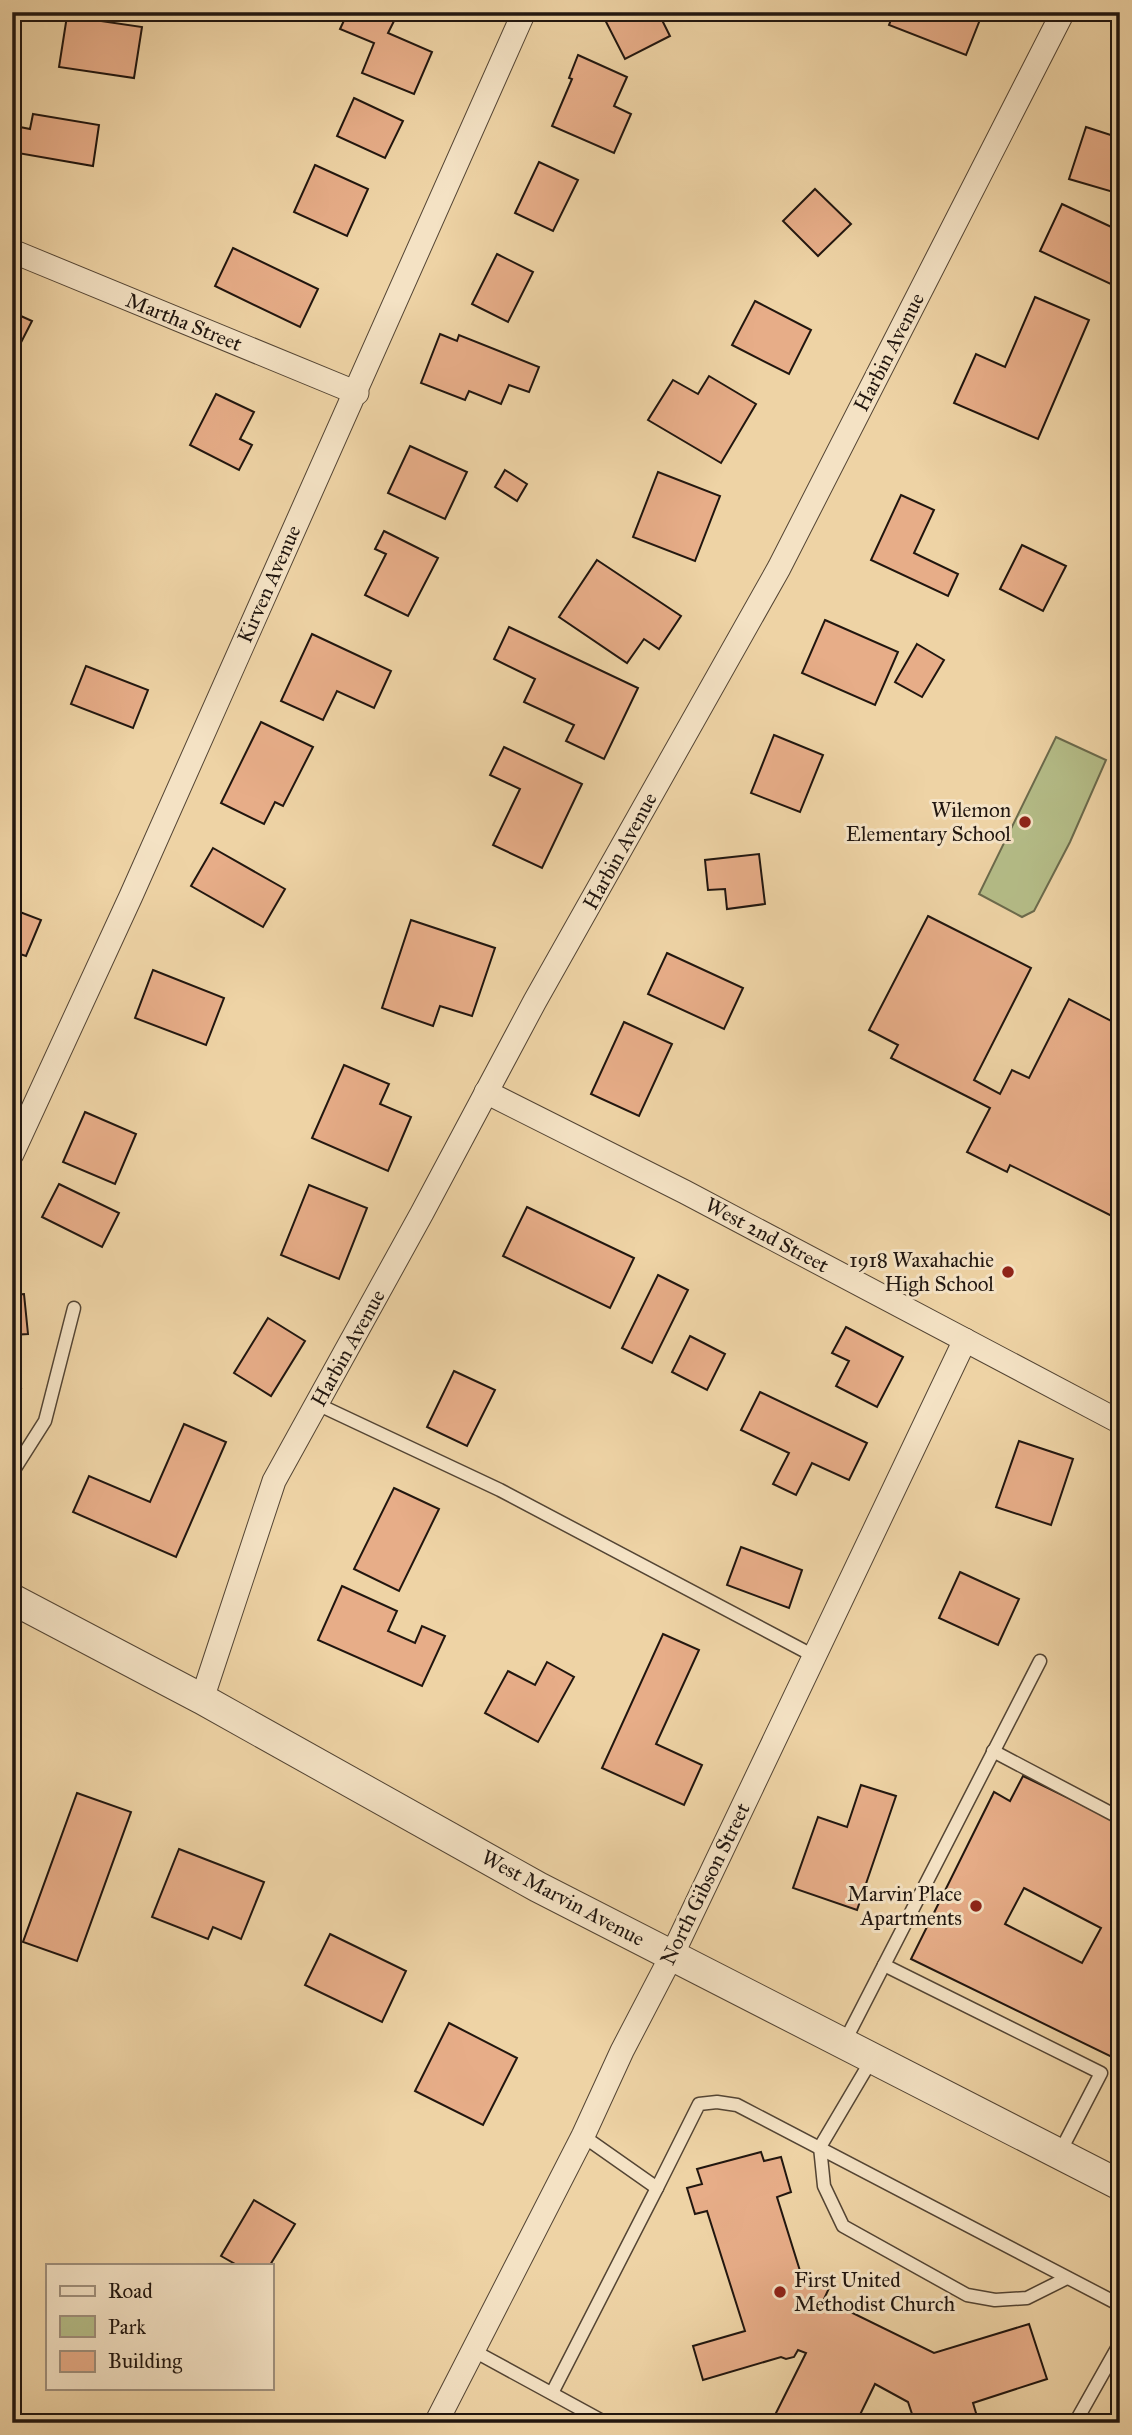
<svg xmlns="http://www.w3.org/2000/svg" width="1132" height="2435" viewBox="0 0 1132 2435" font-family="'IM FELL Great Primer',serif">
  <style>
    .green { fill: #b5bd88; stroke: #6b6a4c; stroke-width: 2 }
    .building { fill: #e7ad88; stroke: #21160f; stroke-width: 2; fill-rule: evenodd }
    .lines { fill: none; stroke-linecap: round; stroke-linejoin: round }
    .service-casing { stroke: #544534; stroke-width: 15 }
    .minor-casing { stroke: #544534; stroke-width: 25 }
    .tertiary-casing { stroke: #544534; stroke-width: 32 }
    .service { stroke: #f4e2c4; stroke-width: 12 }
    .minor { stroke: #f4e2c4; stroke-width: 23 }
    .tertiary { stroke: #f4e2c4; stroke-width: 30 }
    .poi-dot { fill: #8f2418; stroke: #f4e2c4; stroke-width: 2.5 }
    .labels { text-anchor: middle; stroke-width: 6; stroke-linejoin: round; paint-order: stroke }
    .street-label { font-size: 21px; fill: #21160f; stroke: #f4e2c4 }
    .poi-label { font-size: 21px; fill: #21160f; stroke: #f4e2c4; text-anchor: end }
  </style>
  <rect width="100%" height="100%" fill="#eed3a5"/>
  <filter id="stains"><feTurbulence type="fractalNoise" baseFrequency=".00286" numOctaves="4"/><feColorMatrix values="0 0 0 0 .2 0 0 0 0 .09 0 0 0 0 .02 0 0 0 .5 -.17"/></filter>
  <radialGradient id="worn" r=".72"><stop offset=".6" stop-color="#630" stop-opacity="0"/><stop offset="1" stop-color="#630" stop-opacity=".3"/></radialGradient>
  <path class="green" d="M 1056,737 L 1106,760 L 1070,842 L 1034,911 L 1022,917 L 979,894 Z"/>
  <g class="building">
    <path d="M 348,12 L 383,12 L 396,17 L 388,33 L 432,52 L 414,94 L 362,73 L 374,43 L 340,29 Z"/>
    <path d="M 601,12 L 658,12 L 670,36 L 625,59 Z"/>
    <path d="M 894,12 L 983,12 L 966,55 L 889,25 Z"/>
    <path d="M 67,16 L 142,27 L 134,78 L 59,67 Z"/>
    <path d="M 578,55 L 627,77 L 614,106 L 631,114 L 614,153 L 552,126 L 572,79 L 569,78 Z"/>
    <path d="M 354,98 L 403,121 L 385,158 L 337,136 Z"/>
    <path d="M 33,114 L 99,125 L 93,166 L 12,152 L 15,126 L 30,129 Z"/>
    <path d="M 1086,127 L 1120,138 L 1120,194 L 1069,179 Z"/>
    <path d="M 539,162 L 578,180 L 553,231 L 515,213 Z"/>
    <path d="M 315,165 L 368,189 L 347,236 L 294,212 Z"/>
    <path d="M 815,189 L 851,224 L 818,256 L 783,221 Z"/>
    <path d="M 1062,204 L 1120,231 L 1120,275 L 1115,286 L 1040,251 Z"/>
    <path d="M 233,248 L 318,289 L 300,327 L 215,286 Z"/>
    <path d="M 497,254 L 533,272 L 508,322 L 472,304 Z"/>
    <path d="M 1035,297 L 1089,320 L 1038,439 L 954,403 L 976,354 L 1005,367 Z"/>
    <path d="M 755,301 L 811,330 L 789,374 L 732,345 Z"/>
    <path d="M 12,312 L 32,321 L 12,360 Z"/>
    <path d="M 440,334 L 457,341 L 459,335 L 539,367 L 529,392 L 509,385 L 501,404 L 469,391 L 465,400 L 421,383 Z"/>
    <path d="M 709,376 L 756,404 L 721,463 L 648,420 L 673,380 L 698,394 Z"/>
    <path d="M 216,394 L 254,412 L 240,439 L 252,445 L 239,470 L 190,445 Z"/>
    <path d="M 410,446 L 467,472 L 445,519 L 388,493 Z"/>
    <path d="M 505,470 L 527,484 L 517,501 L 495,487 Z"/>
    <path d="M 658,472 L 720,496 L 695,561 L 633,537 Z"/>
    <path d="M 901,495 L 934,510 L 914,553 L 958,574 L 948,596 L 871,560 Z"/>
    <path d="M 384,531 L 438,558 L 408,616 L 365,595 L 386,554 L 375,549 Z"/>
    <path d="M 1022,545 L 1066,566 L 1043,611 L 1000,589 Z"/>
    <path d="M 597,560 L 681,616 L 659,649 L 644,639 L 627,663 L 559,617 Z"/>
    <path d="M 825,620 L 898,652 L 875,705 L 802,673 Z"/>
    <path d="M 509,627 L 638,688 L 604,759 L 566,741 L 574,725 L 524,702 L 535,679 L 494,659 Z"/>
    <path d="M 312,634 L 391,671 L 374,708 L 337,691 L 323,720 L 281,701 Z"/>
    <path d="M 917,644 L 944,660 L 922,697 L 895,682 Z"/>
    <path d="M 86,666 L 148,690 L 133,728 L 71,704 Z"/>
    <path d="M 261,722 L 313,747 L 283,806 L 275,802 L 264,824 L 221,803 Z"/>
    <path d="M 774,735 L 823,755 L 800,812 L 751,793 Z"/>
    <path d="M 504,747 L 582,784 L 542,868 L 493,845 L 520,789 L 490,775 Z"/>
    <path d="M 213,848 L 285,889 L 263,927 L 191,886 Z"/>
    <path d="M 759,854 L 765,904 L 727,909 L 725,889 L 708,890 L 705,860 Z"/>
    <path d="M 12,909 L 41,920 L 26,956 L 17,953 L 12,966 Z"/>
    <path d="M 928,916 L 1031,968 L 974,1080 L 1000,1094 L 1012,1070 L 1029,1078 L 1069,999 L 1117,1024 L 1120,1018 L 1120,1231 L 1112,1227 L 1116,1218 L 1010,1165 L 1007,1172 L 967,1152 L 990,1108 L 891,1058 L 898,1045 L 869,1030 Z"/>
    <path d="M 411,920 L 495,948 L 472,1016 L 440,1006 L 433,1026 L 382,1008 Z"/>
    <path d="M 667,953 L 743,988 L 724,1029 L 648,994 Z"/>
    <path d="M 153,970 L 224,998 L 206,1045 L 135,1018 Z"/>
    <path d="M 624,1022 L 672,1044 L 639,1116 L 591,1094 Z"/>
    <path d="M 344,1065 L 389,1084 L 380,1104 L 411,1117 L 388,1171 L 312,1138 Z"/>
    <path d="M 85,1112 L 136,1134 L 115,1184 L 63,1162 Z"/>
    <path d="M 59,1184 L 119,1213 L 102,1247 L 42,1217 Z"/>
    <path d="M 309,1185 L 367,1208 L 339,1279 L 281,1255 Z"/>
    <path d="M 527,1207 L 634,1258 L 610,1308 L 503,1256 Z"/>
    <path d="M 658,1275 L 688,1290 L 652,1363 L 622,1348 Z"/>
    <path d="M 24,1294 L 28,1334 L 12,1335 L 12,1295 Z"/>
    <path d="M 268,1318 L 305,1341 L 271,1396 L 234,1373 Z"/>
    <path d="M 846,1327 L 903,1357 L 877,1407 L 836,1386 L 849,1361 L 832,1353 Z"/>
    <path d="M 690,1336 L 725,1354 L 707,1390 L 672,1372 Z"/>
    <path d="M 454,1371 L 495,1390 L 467,1446 L 427,1427 Z"/>
    <path d="M 12,1386 L 21,1389 L 12,1417 Z"/>
    <path d="M 760,1392 L 867,1443 L 849,1480 L 812,1463 L 796,1495 L 773,1484 L 789,1453 L 741,1430 Z"/>
    <path d="M 184,1424 L 226,1442 L 176,1557 L 73,1512 L 89,1476 L 150,1502 Z"/>
    <path d="M 1019,1441 L 1073,1459 L 1051,1525 L 996,1507 Z"/>
    <path d="M 394,1488 L 439,1509 L 399,1591 L 354,1569 Z"/>
    <path d="M 741,1547 L 802,1570 L 789,1608 L 727,1585 Z"/>
    <path d="M 960,1572 L 1019,1599 L 998,1645 L 939,1618 Z"/>
    <path d="M 342,1586 L 397,1611 L 388,1631 L 415,1643 L 422,1626 L 445,1636 L 422,1686 L 318,1640 Z"/>
    <path d="M 663,1634 L 699,1650 L 656,1744 L 702,1765 L 684,1805 L 602,1768 Z"/>
    <path d="M 547,1662 L 574,1677 L 538,1742 L 485,1713 L 508,1671 L 535,1685 Z"/>
    <path d="M 1023,1776 L 1120,1823 L 1120,2046 L 1114,2058 L 911,1959 L 994,1792 L 1010,1801 ZM 1024,1888 L 1101,1928 L 1082,1963 L 1005,1924 Z"/>
    <path d="M 861,1785 L 896,1796 L 857,1910 L 793,1888 L 818,1817 L 847,1827 Z"/>
    <path d="M 77,1793 L 131,1812 L 77,1961 L 23,1942 Z"/>
    <path d="M 179,1849 L 264,1882 L 241,1939 L 213,1927 L 208,1939 L 152,1917 Z"/>
    <path d="M 330,1934 L 406,1971 L 382,2022 L 305,1985 Z"/>
    <path d="M 449,2023 L 517,2058 L 483,2125 L 415,2091 Z"/>
    <path d="M 761,2152 L 764,2161 L 781,2157 L 791,2192 L 777,2197 L 801,2274 L 830,2286 L 824,2299 L 934,2353 L 1029,2324 L 1047,2379 L 973,2403 L 979,2423 L 915,2423 L 908,2402 L 875,2384 L 856,2423 L 771,2423 L 806,2353 L 798,2350 L 794,2357 L 786,2359 L 781,2357 L 703,2380 L 693,2346 L 745,2331 L 707,2211 L 695,2214 L 687,2188 L 702,2184 L 697,2169 Z"/>
    <path d="M 254,2200 L 295,2224 L 270,2265 L 237,2265 L 221,2256 Z"/>
  </g>
  <g class="lines">
    <defs>
      <g id="service">
        <path d="M 317,1404 L 500,1490 L 814,1656"/>
        <path d="M 12,1473 L 45,1421 L 74,1308"/>
        <path d="M 993,1751 L 1120,1818"/>
        <path d="M 884,1965 L 1101,2073 L 1059,2154"/>
        <path d="M 844,2043 L 1040,1661"/>
        <path d="M 872,2059 L 820,2147 L 824,2186 L 843,2226 L 967,2295 L 995,2300 L 1027,2298 L 1067,2278"/>
        <path d="M 657,2188 L 699,2104 L 717,2102 L 737,2105 L 1120,2305"/>
        <path d="M 474,2351 L 606,2423"/>
        <path d="M 552,2393 L 657,2188 L 583,2136"/>
        <path d="M 1075,2423 L 1120,2343"/>
      </g>
      <g id="minor">
        <path d="M 12,251 L 357,393"/>
        <path d="M 486,1092 L 685,1192 L 1120,1422"/>
        <path d="M 12,1154 L 131,896 L 524,12"/>
        <path d="M 202,1699 L 274,1481 L 422,1213 L 535,1001 L 779,568 L 1063,12"/>
        <path d="M 436,2423 L 583,2136 L 622,2051 L 672,1955 L 965,1340"/>
      </g>
      <path id="tertiary" d="M 12,1599 L 202,1699 L 538,1887 L 1120,2185"/>
    </defs>
    <use href="#service" class="service-casing"/>
    <use href="#minor" class="minor-casing"/>
    <use href="#tertiary" class="tertiary-casing"/>
    <use href="#service" class="service"/>
    <use href="#minor" class="minor"/>
    <use href="#tertiary" class="tertiary"/>
  </g>
  <g class="poi-dot">
    <circle cx="1025" cy="822" r="7"/>
    <circle cx="1008" cy="1272" r="7"/>
    <circle cx="976" cy="1906" r="7"/>
    <circle cx="780" cy="2292" r="7"/>
  </g>
  <g class="labels">
    <g class="street-label">
      <text transform="translate(184 322) rotate(22)" y="7">Martha Street</text>
      <text transform="translate(889 352) rotate(-63)" y="7">Harbin Avenue</text>
      <text transform="translate(269 584) rotate(-66)" y="7">Kirven Avenue</text>
      <text transform="translate(620 851) rotate(-61)" y="7">Harbin Avenue</text>
      <text transform="translate(767 1235) rotate(28)" y="7">West 2nd Street</text>
      <text transform="translate(348 1348) rotate(-61)" y="7">Harbin Avenue</text>
      <text transform="translate(705 1884) rotate(-64)" y="7">North Gibson Street</text>
      <text transform="translate(563 1898) rotate(28)" y="7">West Marvin Avenue</text>
    </g>
    <g class="poi-label">
      <text x="1011" y="817">Wilemon<tspan x="1011" dy="24">Elementary School</tspan></text>
      <text x="994" y="1267">1918 Waxahachie<tspan x="994" dy="24">High School</tspan></text>
      <text x="962" y="1901">Marvin Place<tspan x="962" dy="24">Apartments</tspan></text>
      <text x="794" y="2287" text-anchor="start">First United<tspan x="794" dy="24">Methodist Church</tspan></text>
    </g>
  </g>
  <rect width="1132" height="2435" fill="none" stroke="#eed3a5" stroke-width="42"/>
  <rect x="14" y="14" width="1104" height="2407" fill="none" stroke="#21160f" stroke-width="3.5"/>
  <rect x="21" y="21" width="1090" height="2393" fill="none" stroke="#21160f" stroke-width="2"/>
  <rect x="46" y="2264" width="228" height="126" fill="#f4e2c4" stroke="#a0907c" stroke-width="2"/>
  <rect x="60" y="2286" width="35" height="10" fill="#f4e2c4" stroke="#a0907c" stroke-width="2"/>
  <text x="108" y="2298" font-size="21" fill="#21160f">Road</text>
  <rect x="60" y="2316" width="35" height="21" fill="#b5bd88" stroke="#a0907c" stroke-width="2"/>
  <text x="108" y="2334" font-size="21" fill="#21160f">Park</text>
  <rect x="60" y="2351" width="35" height="21" fill="#e7ad88" stroke="#a0907c" stroke-width="2"/>
  <text x="108" y="2368" font-size="21" fill="#21160f">Building</text>
  <rect width="100%" height="100%" filter="url(#stains)"/>
  <rect width="100%" height="100%" fill="url(#worn)"/>
</svg>
